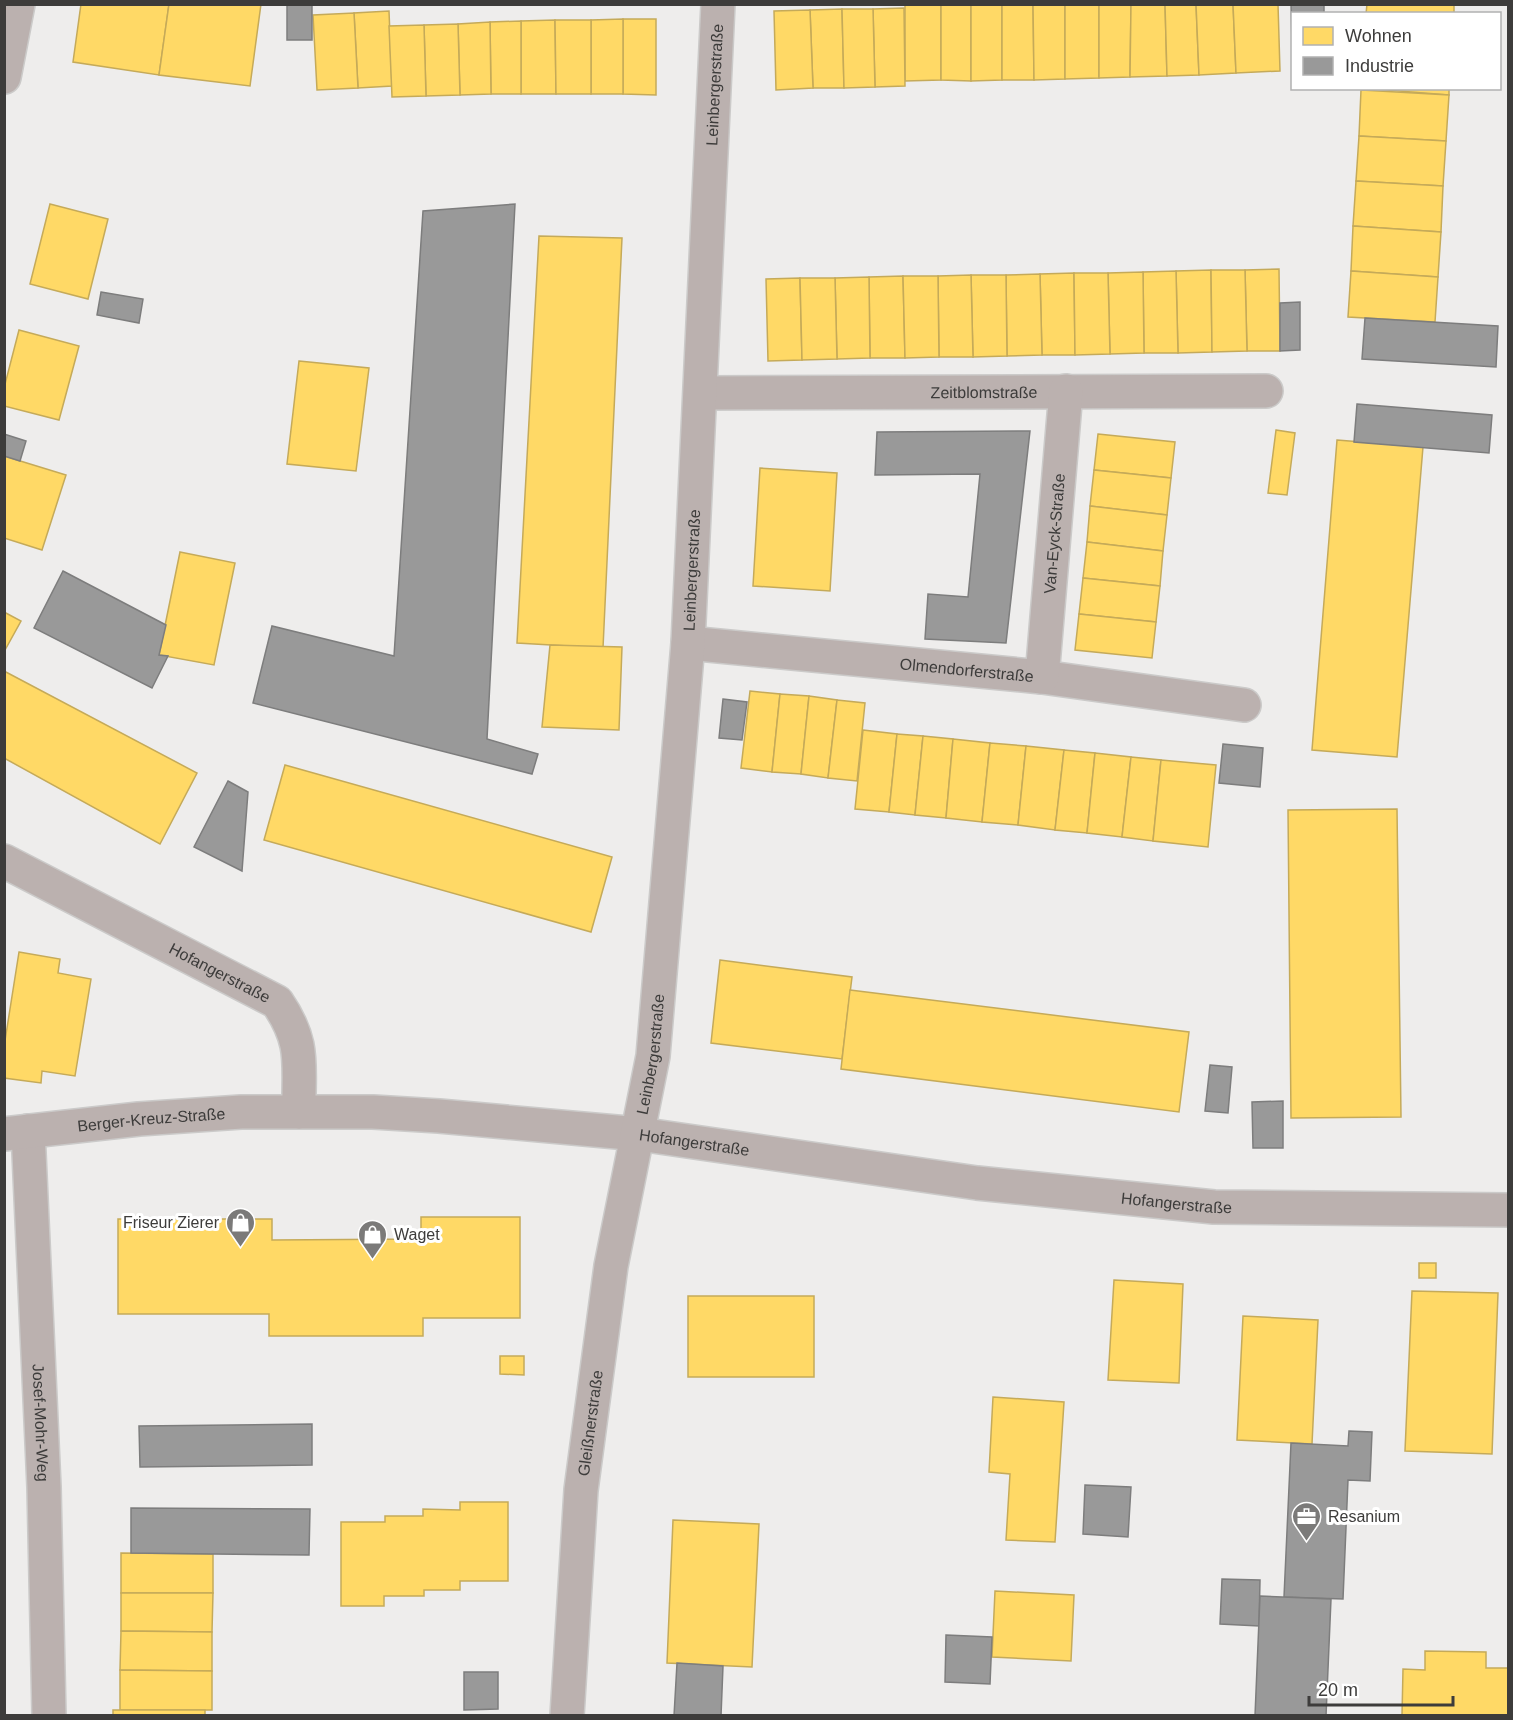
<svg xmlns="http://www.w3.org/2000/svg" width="1513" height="1720" viewBox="0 0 1513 1720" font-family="Arial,sans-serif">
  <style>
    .homes { fill: #ffd966; stroke: #c5aa59; stroke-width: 1.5 }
    .industry { fill: #999; stroke: #7d7d7d; stroke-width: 1.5 }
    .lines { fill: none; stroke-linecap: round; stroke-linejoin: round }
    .minor-casing { stroke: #cbcac9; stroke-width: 36 }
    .minor { stroke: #bbb1af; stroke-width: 33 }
    .labels { text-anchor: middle; stroke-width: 6; stroke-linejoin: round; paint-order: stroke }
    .street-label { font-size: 16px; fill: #3d3c3b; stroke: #fff }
    .poi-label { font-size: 16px; fill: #3d3c3b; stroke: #fff; text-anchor: start }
  </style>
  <rect width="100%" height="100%" fill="#eeedec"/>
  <g class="homes">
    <path d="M 81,4 L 169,4 L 159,75 L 73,62 Z"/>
    <path d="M 169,4 L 261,4 L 250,86 L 159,75 Z"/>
    <path d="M 905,4 L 941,4 L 941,80 L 905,81 Z"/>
    <path d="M 941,4 L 971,4 L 971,81 L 941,80 Z"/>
    <path d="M 971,4 L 1002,4 L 1002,80 L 971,81 Z"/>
    <path d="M 1002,4 L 1033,4 L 1034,80 L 1002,80 Z"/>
    <path d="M 1033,4 L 1065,4 L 1065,79 L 1034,80 Z"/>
    <path d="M 1065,4 L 1099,4 L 1099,78 L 1065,79 Z"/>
    <path d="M 1099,4 L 1131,4 L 1130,77 L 1099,78 Z"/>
    <path d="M 1131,4 L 1165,4 L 1167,76 L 1130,77 Z"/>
    <path d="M 1165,4 L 1196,4 L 1199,75 L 1167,76 Z"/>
    <path d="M 1196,4 L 1233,4 L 1236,73 L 1199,75 Z"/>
    <path d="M 1233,4 L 1278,4 L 1280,71 L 1236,73 Z"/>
    <path d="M 1367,4 L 1441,4 L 1454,5 L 1454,14 L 1366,14 Z"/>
    <path d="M 904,8 L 905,86 L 875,87 L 873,9 Z"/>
    <path d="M 842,9 L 844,88 L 813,88 L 810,10 Z"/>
    <path d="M 842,9 L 873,9 L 875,87 L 844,88 Z"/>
    <path d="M 810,10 L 813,88 L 776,90 L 774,11 Z"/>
    <path d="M 389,11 L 392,86 L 358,88 L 354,13 Z"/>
    <path d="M 354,13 L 358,88 L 317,90 L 313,15 Z"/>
    <path d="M 623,19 L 656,19 L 656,95 L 623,94 Z"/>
    <path d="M 623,19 L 623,94 L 591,94 L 591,20 Z"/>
    <path d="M 555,20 L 556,94 L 521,94 L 521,21 Z"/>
    <path d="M 555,20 L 591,20 L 591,94 L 556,94 Z"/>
    <path d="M 521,21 L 521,94 L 491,94 L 490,22 Z"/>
    <path d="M 490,22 L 491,94 L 460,95 L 458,24 Z"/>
    <path d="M 458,24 L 460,95 L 426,96 L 424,25 Z"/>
    <path d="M 424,25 L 426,96 L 392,97 L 389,26 Z"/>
    <path d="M 1361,88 L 1449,88 L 1449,95 Z"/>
    <path d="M 1361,90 L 1449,95 L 1446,141 L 1359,136 Z"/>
    <path d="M 1359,136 L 1446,141 L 1443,186 L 1356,181 Z"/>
    <path d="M 1356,181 L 1443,186 L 1441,232 L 1353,226 Z"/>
    <path d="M 50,204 L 108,219 L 88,299 L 30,284 Z"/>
    <path d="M 1353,226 L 1441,232 L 1438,277 L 1351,271 Z"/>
    <path d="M 539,236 L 622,238 L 603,648 L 517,643 Z"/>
    <path d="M 1279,269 L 1280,351 L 1247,351 L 1245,270 Z"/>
    <path d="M 1211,270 L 1212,352 L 1178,353 L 1176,271 Z"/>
    <path d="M 1211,270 L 1245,270 L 1247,351 L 1212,352 Z"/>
    <path d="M 1176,271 L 1178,353 L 1144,353 L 1143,272 Z"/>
    <path d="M 1351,271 L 1438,277 L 1435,322 L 1348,317 Z"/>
    <path d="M 1143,272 L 1144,353 L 1110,354 L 1108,273 Z"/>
    <path d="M 1074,273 L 1075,355 L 1042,355 L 1040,274 Z"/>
    <path d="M 1074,273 L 1108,273 L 1110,354 L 1075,355 Z"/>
    <path d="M 1040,274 L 1042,355 L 1007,356 L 1006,275 Z"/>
    <path d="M 971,275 L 1006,275 L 1007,356 L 973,357 Z"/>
    <path d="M 971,275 L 973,357 L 939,357 L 938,276 Z"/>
    <path d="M 903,276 L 905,358 L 870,358 L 869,277 Z"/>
    <path d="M 903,276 L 938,276 L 939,357 L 905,358 Z"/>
    <path d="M 869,277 L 870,358 L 837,359 L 835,278 Z"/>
    <path d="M 800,278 L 802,360 L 768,361 L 766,279 Z"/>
    <path d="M 800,278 L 835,278 L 837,359 L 802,360 Z"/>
    <path d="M 19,330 L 79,346 L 59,420 L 4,406 L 4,388 Z"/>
    <path d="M 299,361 L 369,368 L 356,471 L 287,464 Z"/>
    <path d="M 1276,430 L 1295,433 L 1287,495 L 1268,493 Z"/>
    <path d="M 1098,434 L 1175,442 L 1171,478 L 1094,470 Z"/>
    <path d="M 1337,440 L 1423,447 L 1397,757 L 1312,750 Z"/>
    <path d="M 4,456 L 66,475 L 42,550 L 4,538 Z"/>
    <path d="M 760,468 L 837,473 L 830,591 L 753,586 Z"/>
    <path d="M 1094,470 L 1171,478 L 1167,515 L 1090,506 Z"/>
    <path d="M 1090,506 L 1167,515 L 1163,551 L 1087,542 Z"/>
    <path d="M 1087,542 L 1163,551 L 1160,586 L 1083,578 Z"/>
    <path d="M 180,552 L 235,563 L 214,665 L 159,655 Z"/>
    <path d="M 1083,578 L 1160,586 L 1156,622 L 1079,614 Z"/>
    <path d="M 4,612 L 21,621 L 5,650 L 4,650 Z"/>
    <path d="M 1079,614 L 1156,622 L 1152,658 L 1075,650 Z"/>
    <path d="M 550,645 L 622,647 L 619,730 L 542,727 Z"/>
    <path d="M 4,671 L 197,773 L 160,844 L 4,758 Z"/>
    <path d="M 750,691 L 780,694 L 772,772 L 741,768 Z"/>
    <path d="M 780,694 L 809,696 L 801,774 L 772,772 Z"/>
    <path d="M 809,696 L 837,700 L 828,778 L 801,774 Z"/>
    <path d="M 837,700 L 865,703 L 857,781 L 828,778 Z"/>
    <path d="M 863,730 L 897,734 L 889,812 L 855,809 Z"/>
    <path d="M 897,734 L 923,736 L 915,815 L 889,812 Z"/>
    <path d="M 923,736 L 953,739 L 946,818 L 915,815 Z"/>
    <path d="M 953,739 L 990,743 L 982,822 L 946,818 Z"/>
    <path d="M 990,743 L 1026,746 L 1018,825 L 982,822 Z"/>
    <path d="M 1026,746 L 1064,750 L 1055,830 L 1018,825 Z"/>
    <path d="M 1064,750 L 1095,753 L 1087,833 L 1055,830 Z"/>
    <path d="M 1095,753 L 1131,757 L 1122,837 L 1087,833 Z"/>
    <path d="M 1131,757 L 1161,760 L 1153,841 L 1122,837 Z"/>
    <path d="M 1161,760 L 1216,765 L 1208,847 L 1153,841 Z"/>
    <path d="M 285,765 L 612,857 L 591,932 L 264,840 Z"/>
    <path d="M 1397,809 L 1401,1117 L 1291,1118 L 1288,810 Z"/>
    <path d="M 19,952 L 60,959 L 58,973 L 91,979 L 75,1076 L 42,1071 L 41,1083 L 4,1078 L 4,1047 Z"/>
    <path d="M 720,960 L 852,977 L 842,1059 L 711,1043 Z"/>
    <path d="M 850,990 L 1189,1032 L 1179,1112 L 841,1069 Z"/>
    <path d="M 421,1217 L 520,1217 L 520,1318 L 423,1318 L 423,1336 L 269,1336 L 269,1314 L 118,1314 L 118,1219 L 272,1219 L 272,1240 L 421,1239 Z"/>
    <rect x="1419" y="1263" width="17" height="15"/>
    <path d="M 1114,1280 L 1183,1284 L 1179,1383 L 1108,1380 Z"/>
    <path d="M 1412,1291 L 1498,1293 L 1492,1454 L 1405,1451 Z"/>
    <rect x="688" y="1296" width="126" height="81"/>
    <path d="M 1243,1316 L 1318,1320 L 1312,1444 L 1237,1440 Z"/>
    <path d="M 500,1356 L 524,1356 L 524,1375 L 500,1374 Z"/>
    <path d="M 993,1397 L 1064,1402 L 1055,1542 L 1006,1540 L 1010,1474 L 989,1472 Z"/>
    <path d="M 460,1502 L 508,1502 L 508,1581 L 460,1581 L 460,1590 L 424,1590 L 424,1596 L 384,1596 L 384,1606 L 341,1606 L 341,1522 L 385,1522 L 385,1516 L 423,1516 L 423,1509 L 460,1510 Z"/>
    <path d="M 673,1520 L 759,1524 L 752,1667 L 667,1663 Z"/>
    <path d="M 121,1553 L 213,1554 L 213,1593 L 121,1593 Z"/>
    <path d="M 995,1591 L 1074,1595 L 1071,1661 L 992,1657 Z"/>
    <path d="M 121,1593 L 213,1593 L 212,1632 L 121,1631 Z"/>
    <path d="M 121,1631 L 212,1632 L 212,1671 L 120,1670 Z"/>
    <path d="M 1425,1651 L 1486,1652 L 1486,1668 L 1508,1668 L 1508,1716 L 1402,1716 L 1403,1669 L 1425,1670 Z"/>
    <path d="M 120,1670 L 212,1671 L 212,1710 L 120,1710 Z"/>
    <rect x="113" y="1710" width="92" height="6"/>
  </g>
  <g class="industry">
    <rect x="287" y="4" width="25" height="36"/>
    <path d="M 1291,4 L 1324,4 L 1324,14 L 1292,14 L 1292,44 Z"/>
    <path d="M 515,204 L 487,739 L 538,754 L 532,774 L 253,703 L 272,626 L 394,656 L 423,211 Z"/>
    <path d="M 101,292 L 143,299 L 139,323 L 97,315 Z"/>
    <path d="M 1300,302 L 1300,350 L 1280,351 L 1280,303 Z"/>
    <path d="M 1365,318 L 1498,326 L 1496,367 L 1362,359 Z"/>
    <path d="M 1357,404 L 1492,415 L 1489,453 L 1354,442 Z"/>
    <path d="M 1030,431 L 1006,643 L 925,639 L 928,594 L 968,597 L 980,474 L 875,475 L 877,432 Z"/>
    <path d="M 4,434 L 26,441 L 20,461 L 4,456 Z"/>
    <path d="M 63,571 L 166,625 L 159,655 L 168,656 L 152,688 L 34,628 Z"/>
    <path d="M 723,699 L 747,702 L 742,740 L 719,738 Z"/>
    <path d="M 1223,744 L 1263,748 L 1260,787 L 1219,783 Z"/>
    <path d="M 228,781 L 248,792 L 242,871 L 194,847 Z"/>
    <path d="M 1210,1065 L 1232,1067 L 1228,1113 L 1205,1111 Z"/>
    <path d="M 1283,1101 L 1283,1148 L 1253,1148 L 1252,1102 Z"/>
    <path d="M 312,1424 L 312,1465 L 140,1467 L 139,1426 Z"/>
    <path d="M 1349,1431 L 1372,1432 L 1370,1481 L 1348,1480 L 1343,1599 L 1284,1597 L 1291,1443 L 1348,1446 Z"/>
    <path d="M 1085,1485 L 1131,1487 L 1128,1537 L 1083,1534 Z"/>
    <path d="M 131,1508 L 310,1509 L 309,1555 L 131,1553 Z"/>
    <path d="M 1222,1579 L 1260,1580 L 1259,1626 L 1220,1624 Z"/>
    <path d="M 1260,1596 L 1331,1599 L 1326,1716 L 1255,1716 Z"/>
    <path d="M 946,1635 L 992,1637 L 990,1684 L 945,1682 Z"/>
    <path d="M 677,1663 L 723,1666 L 721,1716 L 674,1716 Z"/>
    <path d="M 464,1672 L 498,1672 L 498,1709 L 464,1710 Z"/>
  </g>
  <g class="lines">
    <defs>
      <g id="minor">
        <path d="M 4,77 L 18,4"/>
        <path id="s1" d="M 702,393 L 1266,391"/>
        <path id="s2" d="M 688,643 L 1042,677 L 1244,705"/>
        <path id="s3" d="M 1042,677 L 1066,391"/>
        <path id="s4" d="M 4,861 L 277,1002 C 306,1044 298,1065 299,1112"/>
        <path id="s5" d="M 28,1131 L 44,1487 L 49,1716"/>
        <path id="s6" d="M 4,1134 L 139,1119 L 241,1112 L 373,1112 L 439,1116 L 639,1134 L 977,1183 L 1214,1207 L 1508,1210"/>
        <path id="s7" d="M 567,1716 L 581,1490 L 611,1266 L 653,1056 L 688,643 L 718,4"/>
      </g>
    </defs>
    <use href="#minor" class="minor-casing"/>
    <use href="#minor" class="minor"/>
  </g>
  <defs>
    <symbol id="shop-pin" viewBox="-11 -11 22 30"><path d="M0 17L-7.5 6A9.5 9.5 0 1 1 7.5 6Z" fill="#7b7a79" stroke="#fff"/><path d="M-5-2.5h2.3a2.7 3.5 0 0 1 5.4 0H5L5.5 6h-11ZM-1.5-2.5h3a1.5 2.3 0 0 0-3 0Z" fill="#fff"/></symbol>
    <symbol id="office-pin" viewBox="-11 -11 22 30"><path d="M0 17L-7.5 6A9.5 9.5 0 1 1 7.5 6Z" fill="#7b7a79" stroke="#fff"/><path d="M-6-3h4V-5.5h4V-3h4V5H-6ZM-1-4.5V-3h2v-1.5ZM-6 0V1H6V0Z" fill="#fff"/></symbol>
  </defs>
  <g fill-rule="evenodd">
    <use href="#shop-pin" x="224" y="1206" width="33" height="45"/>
    <use href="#shop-pin" x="356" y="1218" width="33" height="45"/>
    <use href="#office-pin" x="1290" y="1500" width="33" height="45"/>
  </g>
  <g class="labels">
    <g class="street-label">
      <text dy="6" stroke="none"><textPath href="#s7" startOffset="1640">Leinbergerstraße</textPath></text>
      <text dy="6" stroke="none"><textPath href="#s1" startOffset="282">Zeitblomstraße</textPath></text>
      <text dy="6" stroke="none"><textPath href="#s3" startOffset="144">Van-Eyck-Straße</textPath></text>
      <text dy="6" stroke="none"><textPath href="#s7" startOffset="1154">Leinbergerstraße</textPath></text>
      <text dy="6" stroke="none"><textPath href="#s2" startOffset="280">Olmendorferstraße</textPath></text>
      <text dy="6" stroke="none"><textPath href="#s4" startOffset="243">Hofangerstraße</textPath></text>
      <text dy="6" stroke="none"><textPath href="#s7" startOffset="668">Leinbergerstraße</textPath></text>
      <text dy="6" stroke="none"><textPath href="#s6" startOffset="148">Berger-Kreuz-Straße</textPath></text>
      <text dy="6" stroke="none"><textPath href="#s6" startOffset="693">Hofangerstraße</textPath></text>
      <text dy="6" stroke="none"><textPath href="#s6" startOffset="1179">Hofangerstraße</textPath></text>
      <text dy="6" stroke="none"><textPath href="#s5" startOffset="292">Josef-Mohr-Weg</textPath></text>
      <text dy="6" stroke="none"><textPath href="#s7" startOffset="294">Gleißnerstraße</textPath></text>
    </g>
    <g class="poi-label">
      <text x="219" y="1228" text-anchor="end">Friseur Zierer</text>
      <text x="394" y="1240">Waget</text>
      <text x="1328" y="1522">Resanium</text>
    </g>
  </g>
  <rect width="1513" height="1720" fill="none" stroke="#3d3c3b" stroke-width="12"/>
  <rect x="1291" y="12" width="210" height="78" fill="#ffffff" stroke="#b1b1b1" stroke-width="1.5"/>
  <rect x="1303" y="27" width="30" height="18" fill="#ffd966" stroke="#b1b1b1" stroke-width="1.5"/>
  <text x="1345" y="42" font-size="18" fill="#3d3c3b">Wohnen</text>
  <rect x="1303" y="57" width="30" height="18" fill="#999999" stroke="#b1b1b1" stroke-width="1.5"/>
  <text x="1345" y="72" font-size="18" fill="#3d3c3b">Industrie</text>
  <path d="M1309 1696v9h144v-9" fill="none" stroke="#3d3c3b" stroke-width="3"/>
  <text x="1318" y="1696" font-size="18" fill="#3d3c3b" stroke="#ffffff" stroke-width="4.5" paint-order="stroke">20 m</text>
</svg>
